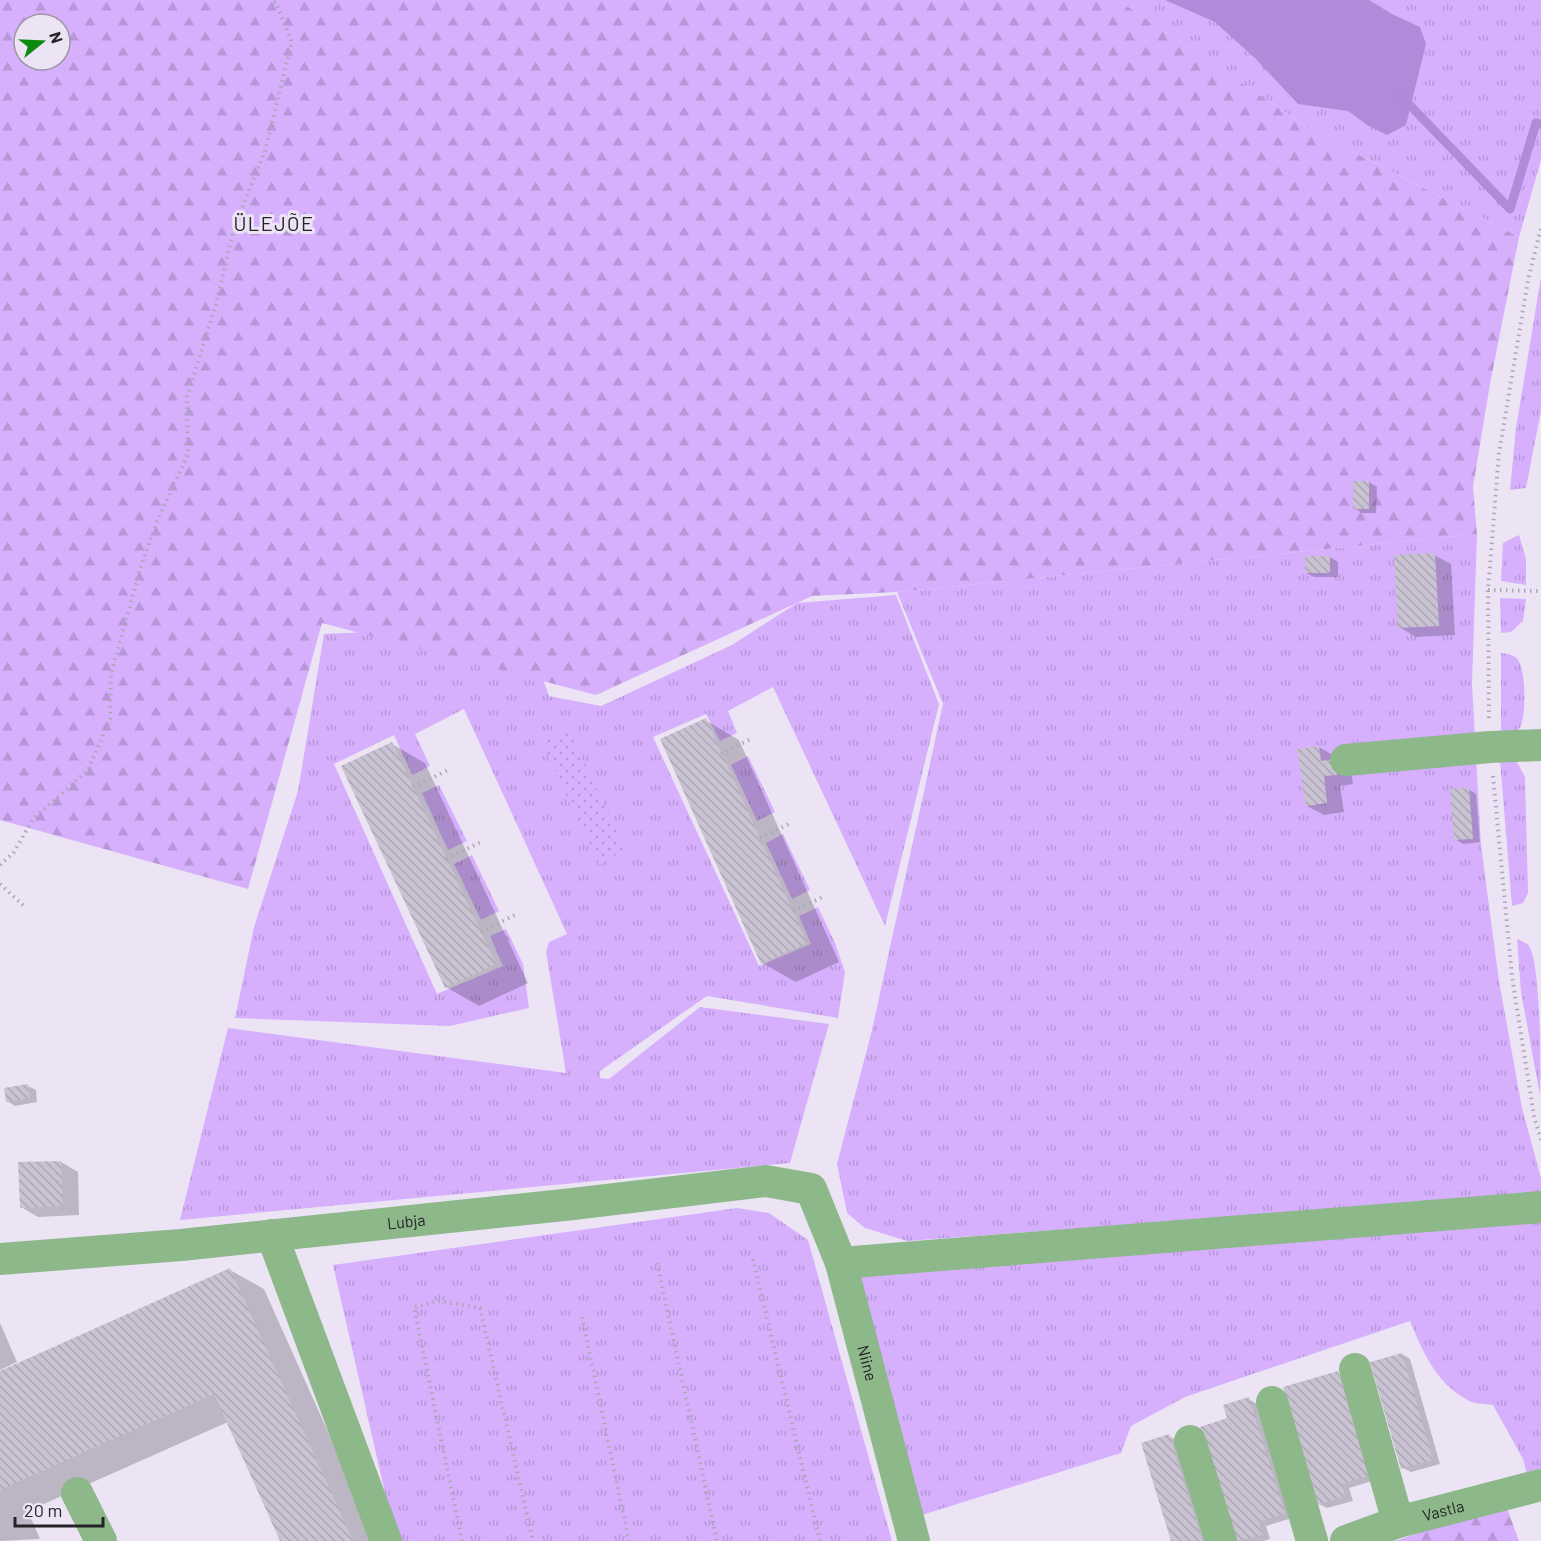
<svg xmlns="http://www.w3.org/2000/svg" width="1541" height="1541" viewBox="0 0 1541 1541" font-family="Barlow,sans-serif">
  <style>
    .grass { fill: url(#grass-tufts) }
    .forest { fill: url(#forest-firs); fill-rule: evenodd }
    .park { fill: url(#park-dots) }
    .water { fill: #b18ad9 }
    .shadow { fill: #0003 }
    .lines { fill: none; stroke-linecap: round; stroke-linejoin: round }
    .stream { stroke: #b18ad9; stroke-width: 9 }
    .building { fill: url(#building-back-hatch) }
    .path { stroke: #ada7b4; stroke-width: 4; stroke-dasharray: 1.5 4.5; stroke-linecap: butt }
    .minor { stroke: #8db88a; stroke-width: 32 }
    .labels { text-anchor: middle; stroke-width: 6; stroke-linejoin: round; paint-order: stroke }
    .street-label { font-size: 16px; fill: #252228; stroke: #ece4f5 }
    .quarter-label { font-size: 20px; letter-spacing: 1.5px; fill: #252228; stroke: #ece4f5 }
  </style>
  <defs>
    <pattern id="grass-tufts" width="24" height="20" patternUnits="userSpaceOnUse" patternTransform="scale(1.5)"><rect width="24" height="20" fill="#d6b0fd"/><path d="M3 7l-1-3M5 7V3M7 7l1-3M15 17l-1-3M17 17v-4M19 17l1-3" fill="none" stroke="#b897d9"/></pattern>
    <pattern id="forest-firs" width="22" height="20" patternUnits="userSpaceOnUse" patternTransform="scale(1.5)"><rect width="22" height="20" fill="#d6b0fd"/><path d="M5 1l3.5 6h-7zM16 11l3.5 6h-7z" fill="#b897d9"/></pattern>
    <pattern id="park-dots" width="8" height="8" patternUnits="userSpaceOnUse" patternTransform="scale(1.5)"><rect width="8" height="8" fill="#d6b0fd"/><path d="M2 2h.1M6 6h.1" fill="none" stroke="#b897d9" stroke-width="1.8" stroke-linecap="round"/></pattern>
    <pattern id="building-back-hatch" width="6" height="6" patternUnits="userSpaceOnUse" patternTransform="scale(1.5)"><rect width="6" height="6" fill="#c9c2d2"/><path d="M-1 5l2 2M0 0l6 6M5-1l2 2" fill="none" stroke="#aca6b4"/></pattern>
  </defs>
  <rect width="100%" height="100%" fill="#ece4f5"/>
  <g class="grass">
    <path d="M 1118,0 L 1541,0 L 1541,160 L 1519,237 L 1316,133 Z"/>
    <path d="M 1541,277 L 1541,411 L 1526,488 L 1510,490 L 1516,428 Z"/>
    <path d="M 1477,534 L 1472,684 L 1481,845 L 1499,981 L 1522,1108 L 1541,1178 L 1541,1194 L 907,1241 L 865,1228 L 847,1213 L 837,1164 L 872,1030 L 943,704 L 897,592 Z"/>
    <path d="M 1519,535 L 1526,559 L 1526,585 L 1501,581 L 1503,543 Z"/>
    <path d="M 896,595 L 939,704 L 885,926 L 773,687 L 728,711 L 737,733 L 720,741 L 706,714 L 653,737 L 759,966 L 811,944 L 799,916 L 818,907 L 835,943 L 845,972 L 838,1018 L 707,996 L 600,1071 L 600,1078 L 609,1079 L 700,1007 L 829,1024 L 790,1163 L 180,1220 L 228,1028 L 566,1073 L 546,952 L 549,942 L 567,934 L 464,709 L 415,734 L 430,766 L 412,775 L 394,735 L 334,764 L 437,994 L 503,966 L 490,936 L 506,929 L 523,964 L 529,1008 L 450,1026 L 235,1018 L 254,927 L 298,791 L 324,634 L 367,632 L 532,648 L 549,696 L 601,706 L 732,645 L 797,603 Z"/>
    <path d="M 1500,598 L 1526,599 L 1523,621 L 1511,632 L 1501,633 Z"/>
    <path d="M 1501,653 C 1507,654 1514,654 1518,660 C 1526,671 1526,713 1521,726 C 1519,730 1514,732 1511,735 L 1501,735 Z"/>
    <path d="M 748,756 L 775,812 L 757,821 L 731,765 Z"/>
    <path d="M 1500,760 L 1516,760 L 1525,777 L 1528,893 L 1523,903 L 1512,906 Z"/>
    <path d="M 439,785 L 467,841 L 448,850 L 422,793 Z"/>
    <path d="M 783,834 L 810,890 L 792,899 L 766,843 Z"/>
    <path d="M 472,855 L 499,911 L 481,920 L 454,864 Z"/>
    <path d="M 1517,939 C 1521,941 1527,943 1529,946 C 1541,963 1541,1072 1540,1095 L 1521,992 Z"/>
    <path d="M 737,1208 L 769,1213 L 808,1240 L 892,1541 L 396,1541 L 333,1265 Z"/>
    <path d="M 1541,1219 L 1541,1485 L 1531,1488 L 1523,1459 L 1493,1405 C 1484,1404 1473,1404 1466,1399 C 1436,1383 1422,1350 1410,1321 L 1185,1397 L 1131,1426 L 1121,1453 L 909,1519 L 841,1263 Z"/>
  </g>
  <g class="forest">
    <path d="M 0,0 L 1118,0 L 1316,133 L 1519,237 L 1490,384 L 1473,487 L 1477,534 L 897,592 L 812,596 L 596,695 L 322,623 L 248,889 L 0,820 ZM 24,24 L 60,24 L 60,60 L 24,60 Z"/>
    <path d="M 1505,1503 L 1519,1541 L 1395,1541 Z"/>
  </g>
  <path class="park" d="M 569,731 L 626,849 L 599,865 L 542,742 Z"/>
  <path class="water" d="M 1165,0 L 1369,0 L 1392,14 L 1420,27 L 1426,44 L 1406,125 L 1387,135 L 1367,125 L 1348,111 L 1298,104 L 1256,59 L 1215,22 Z"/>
  <g class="shadow">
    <path d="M 1369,482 L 1377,487 L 1376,513 L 1362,513 L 1354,508 Z"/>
    <path d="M 1434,555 L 1451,564 L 1455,635 L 1416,637 L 1399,627 Z"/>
    <path d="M 1330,557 L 1338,562 L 1338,577 L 1314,577 L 1306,573 Z"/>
    <path d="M 705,720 L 739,740 L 839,962 L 796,982 L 762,963 Z"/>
    <path d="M 392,744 L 425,763 L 528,983 L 479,1006 L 446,987 Z"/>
    <path d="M 1319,747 L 1336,757 L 1351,770 L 1353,784 L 1340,786 L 1344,812 L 1324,815 L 1307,806 Z"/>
    <path d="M 1468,789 L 1476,794 L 1480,842 L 1463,844 L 1455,839 Z"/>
    <path d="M 28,1086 L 36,1090 L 37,1102 L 15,1106 L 7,1101 Z"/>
    <path d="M 61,1162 L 78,1172 L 79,1215 L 38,1217 L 21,1207 Z"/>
    <path d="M 230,1270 L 264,1289 L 377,1541 L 282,1541 L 228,1422 L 28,1511 L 40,1539 L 0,1541 L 0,1373 Z"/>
    <path d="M 0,1323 L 17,1362 L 0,1370 Z"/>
    <path d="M 1402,1354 L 1410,1359 L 1440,1464 L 1411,1472 L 1403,1468 Z"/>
    <path d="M 1337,1373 L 1345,1378 L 1376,1480 L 1349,1488 L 1353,1501 L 1327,1508 L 1319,1504 Z"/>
    <path d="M 1249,1399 L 1257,1404 L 1292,1518 L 1266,1526 L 1270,1539 L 1263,1541 L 1237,1541 L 1202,1428 L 1229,1419 Z"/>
    <path d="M 1169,1436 L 1177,1441 L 1208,1541 L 1172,1541 Z"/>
  </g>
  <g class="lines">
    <path class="stream" d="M 1401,96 L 1510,209 L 1536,123 L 1541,124"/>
  </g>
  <g class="building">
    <rect x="1353" y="481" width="16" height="28"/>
    <path d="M 1435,553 L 1439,626 L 1398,628 L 1394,555 Z"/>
    <rect x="1305" y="556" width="25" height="17"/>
    <path d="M 706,718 L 807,943 L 761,964 L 660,739 Z"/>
    <path d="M 392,742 L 496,964 L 445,988 L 341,766 Z"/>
    <path d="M 1319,746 L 1321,761 L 1335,759 L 1337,775 L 1324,776 L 1327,803 L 1306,806 L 1297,749 Z"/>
    <path d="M 1469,788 L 1473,839 L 1454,840 L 1450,789 Z"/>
    <path d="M 28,1084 L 30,1098 L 6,1102 L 4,1088 Z"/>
    <path d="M 61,1161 L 63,1206 L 20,1208 L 18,1162 Z"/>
    <path d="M 230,1268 L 353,1541 L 280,1541 L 214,1394 L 0,1490 L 0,1371 Z"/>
    <path d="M 1402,1353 L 1433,1460 L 1401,1469 L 1370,1362 Z"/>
    <path d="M 1338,1371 L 1368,1476 L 1342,1484 L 1345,1496 L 1317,1505 L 1283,1387 Z"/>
    <path d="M 1249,1397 L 1285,1514 L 1259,1522 L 1262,1535 L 1236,1541 L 1200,1427 L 1227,1418 L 1223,1405 Z"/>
    <path d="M 1169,1434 L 1202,1541 L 1171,1541 L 1141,1443 Z"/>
  </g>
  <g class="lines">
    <g class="path">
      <path d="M 1488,590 L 1541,591"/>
      <path d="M 1489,718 L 1488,590 L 1499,453 L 1528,280 L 1541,228"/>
      <path d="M 721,754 L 751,739"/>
      <path d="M 1493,776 L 1512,977 L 1534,1116 L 1541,1140"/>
      <path d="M 413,787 L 450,769"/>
      <path d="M 760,838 L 791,823"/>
      <path d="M 446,859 L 483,841"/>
      <path d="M 0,865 L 14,852 L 33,819 L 88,770 L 110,719 L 111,674 L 140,569 L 157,521 L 188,454 L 187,397 L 215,308 L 235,225 L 265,151 L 292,42 L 276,3 L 271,0"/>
      <path d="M 0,884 L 24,906"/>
      <path d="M 793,911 L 825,896"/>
      <path d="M 481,932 L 517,914"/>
      <path d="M 753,1259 L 820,1541"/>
      <path d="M 657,1263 L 717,1541"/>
      <path d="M 582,1317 L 629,1541"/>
      <path d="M 462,1541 L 414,1307 L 440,1301 L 480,1308 L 533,1541"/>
    </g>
    <g class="minor">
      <path d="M 1346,760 L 1490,747 L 1541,745"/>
      <path d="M 272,1235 L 386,1541"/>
      <path id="s1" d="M 0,1259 L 181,1245 L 573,1204 L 766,1181 L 811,1189 L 841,1263 L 914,1541"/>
      <path d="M 841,1263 L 1541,1207"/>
      <path d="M 1355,1369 L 1398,1522"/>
      <path d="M 1272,1402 L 1312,1541"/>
      <path d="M 1190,1441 L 1221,1541"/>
      <path d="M 77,1493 L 101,1541"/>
      <path id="s2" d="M 1346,1541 L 1398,1522 L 1541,1485"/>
    </g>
  </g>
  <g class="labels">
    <g class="street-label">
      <text dy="6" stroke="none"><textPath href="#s1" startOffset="408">Lubja</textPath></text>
      <text dy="6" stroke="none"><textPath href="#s1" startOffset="999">Niine</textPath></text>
      <text dy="6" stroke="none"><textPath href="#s2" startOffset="102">Vastla</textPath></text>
    </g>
    <g class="quarter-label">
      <text x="274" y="231">ÜLEJÕE</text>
    </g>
  </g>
  <g transform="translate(42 42) rotate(72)"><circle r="28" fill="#ece4f5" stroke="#9c96a3" stroke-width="1.5"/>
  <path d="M0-4.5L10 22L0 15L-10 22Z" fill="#0c8910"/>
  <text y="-9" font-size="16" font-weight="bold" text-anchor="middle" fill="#252228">N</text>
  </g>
  <path d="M15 1517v9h88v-9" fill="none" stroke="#252228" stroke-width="3"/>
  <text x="24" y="1517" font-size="18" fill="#252228" stroke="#ece4f5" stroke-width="4.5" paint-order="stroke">20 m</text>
</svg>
